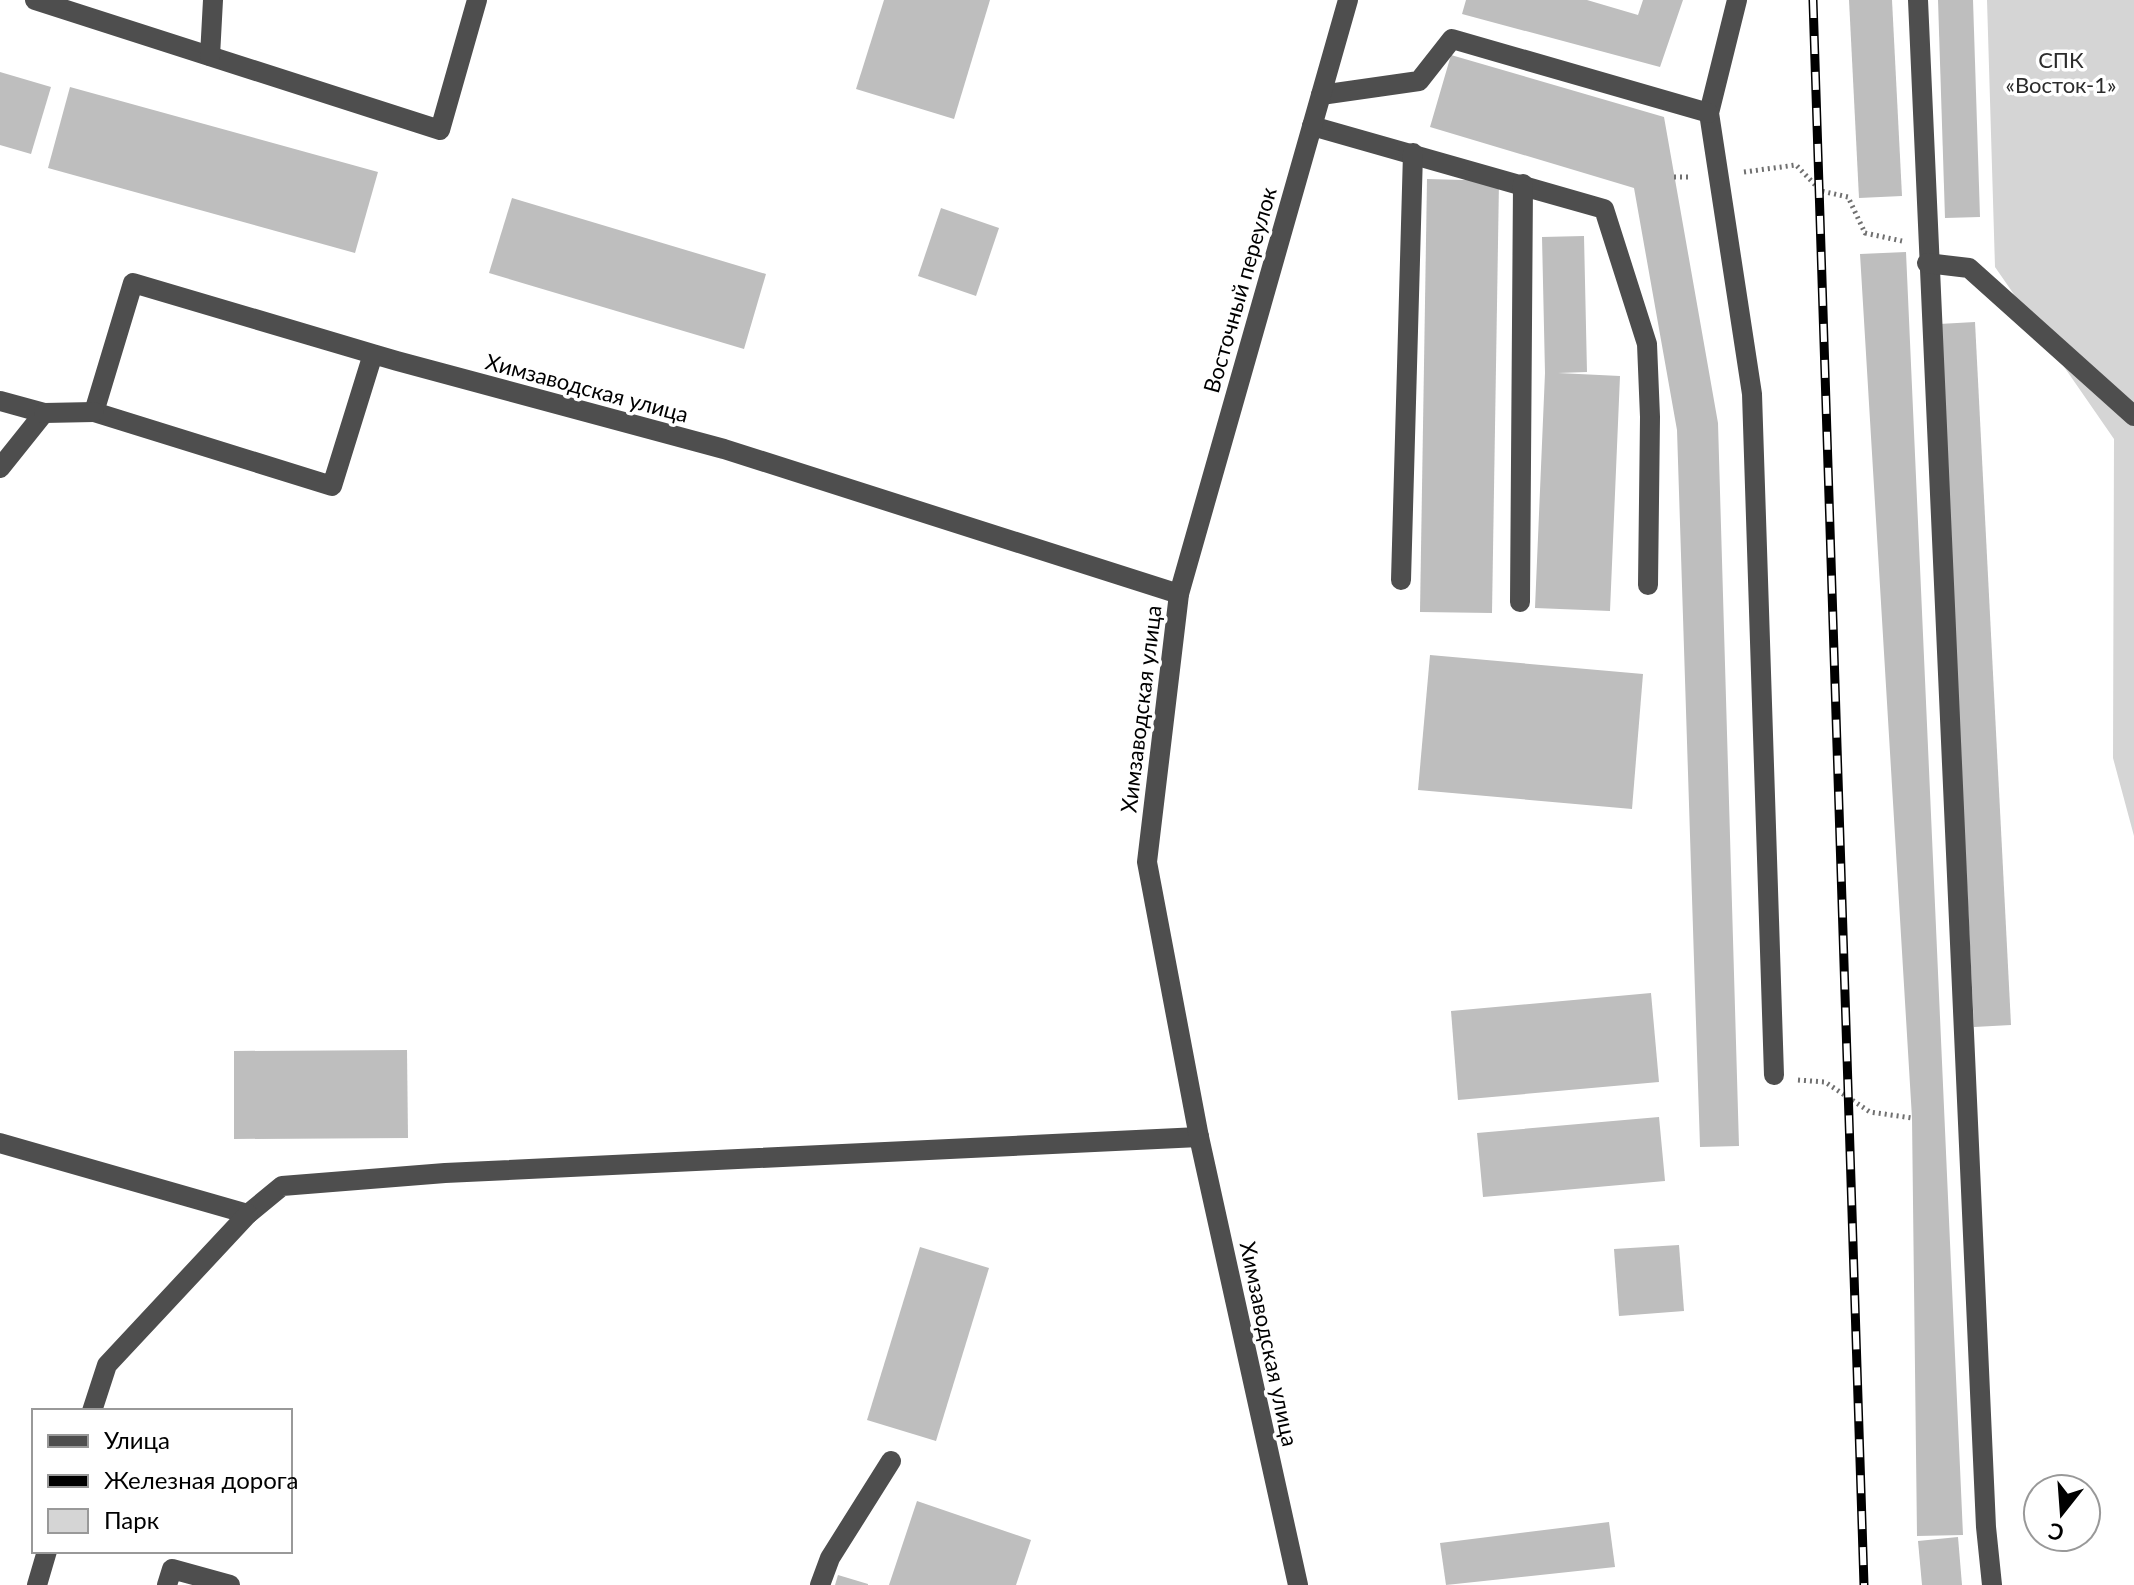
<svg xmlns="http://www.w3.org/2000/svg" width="2134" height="1585" viewBox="0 0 2134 1585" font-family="Lato,sans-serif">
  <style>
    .green { fill: #d5d5d5 }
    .building { fill: #bebebe }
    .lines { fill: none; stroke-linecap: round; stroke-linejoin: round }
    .path { stroke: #707070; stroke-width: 5; stroke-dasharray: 2 4; stroke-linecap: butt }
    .minor { stroke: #4e4e4e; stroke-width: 20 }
    .rail-casing { stroke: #000; stroke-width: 9 }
    .rail { stroke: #fff; stroke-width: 6; stroke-dasharray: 18; stroke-linecap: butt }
    .labels { text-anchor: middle; stroke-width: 7; stroke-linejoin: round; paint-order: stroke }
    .park-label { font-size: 22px; fill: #2c2c2c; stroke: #fff }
    .street-label { font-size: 22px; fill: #000; stroke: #fff }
  </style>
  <rect width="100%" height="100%" fill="#fff"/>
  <path class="green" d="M 1987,0 L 2134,0 L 2134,836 L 2113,758 L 2114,439 L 1995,267 Z"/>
  <g class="building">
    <path d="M 884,0 L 990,0 L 954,119 L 856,89 Z"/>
    <path d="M 1466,0 L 1587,0 L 1638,15 L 1643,0 L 1683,0 L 1660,67 L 1462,14 Z"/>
    <path d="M 1849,0 L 1892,0 L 1902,196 L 1859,198 Z"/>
    <path d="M 1938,0 L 1973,0 L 1980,217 L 1945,218 Z"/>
    <path d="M 1451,55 L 1664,117 L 1718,423 L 1739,1146 L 1700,1147 L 1677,430 L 1634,188 L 1430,127 Z"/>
    <path d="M 0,72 L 51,87 L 31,154 L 0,145 Z"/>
    <path d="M 70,87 L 378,172 L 355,253 L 48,168 Z"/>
    <path d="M 1427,179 L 1499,181 L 1492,613 L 1420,612 Z"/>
    <path d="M 512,198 L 766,274 L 744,349 L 489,273 Z"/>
    <path d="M 941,208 L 999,228 L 976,296 L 918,276 Z"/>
    <path d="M 1584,236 L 1587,372 L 1558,373 L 1620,376 L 1610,611 L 1535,608 L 1545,373 L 1542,237 Z"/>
    <path d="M 1906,252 L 1963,1535 L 1917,1536 L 1912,1118 L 1860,254 Z"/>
    <path d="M 1975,322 L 2011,1025 L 1974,1027 L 1939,324 Z"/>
    <path d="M 1430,655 L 1643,674 L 1632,809 L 1418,790 Z"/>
    <path d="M 1651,993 L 1659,1082 L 1458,1100 L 1451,1011 Z"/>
    <path d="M 407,1050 L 408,1138 L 234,1139 L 234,1051 Z"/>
    <path d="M 1659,1117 L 1665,1181 L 1483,1197 L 1477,1133 Z"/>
    <path d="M 1679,1245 L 1684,1311 L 1619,1316 L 1614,1249 Z"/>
    <path d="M 920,1247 L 989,1268 L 936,1441 L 867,1420 Z"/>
    <path d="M 917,1501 L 1031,1540 L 1016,1585 L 889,1585 Z"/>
    <path d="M 1609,1522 L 1615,1567 L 1446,1585 L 1440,1543 Z"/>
    <path d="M 1958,1537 L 1962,1585 L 1922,1585 L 1918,1541 Z"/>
    <path d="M 838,1575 L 868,1584 L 868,1585 L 835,1585 Z"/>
  </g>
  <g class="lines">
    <g class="path">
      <path d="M 1744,172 L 1796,165 L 1821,191 L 1848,197 L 1865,233 L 1902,241"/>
      <path d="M 1674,177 L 1691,177"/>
      <path d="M 1798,1080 L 1825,1082 L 1870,1112 L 1912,1118"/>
    </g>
    <g class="minor">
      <path d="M 35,0 L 440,130 L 477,0"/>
      <path d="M 1737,0 L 1709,113 L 1752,394 L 1774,1075"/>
      <path d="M 1918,0 L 1986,1527 L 1992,1585"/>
      <path d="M 210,56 L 213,0"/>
      <path d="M 1321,95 L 1419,81 L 1452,39 L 1709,113"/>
      <path d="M 1312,126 L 1604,209 L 1647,344 L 1650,417 L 1648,585"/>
      <path d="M 1927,263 L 1969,268 L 2134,416"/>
      <path d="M 373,354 L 332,486 L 94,412 L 133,283 L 373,354 L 397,361 L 724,449 L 1179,594"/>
      <path d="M 0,401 L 44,413 L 0,468"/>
      <path d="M 44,413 L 94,412"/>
      <path d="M 1401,580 L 1413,153"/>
      <path d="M 1520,602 L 1523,184"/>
      <path d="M 0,1143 L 248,1214 L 282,1186 L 445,1173 L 1199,1137"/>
      <path d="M 92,1411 L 107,1365 L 248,1214"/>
      <path d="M 37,1585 L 47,1551"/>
      <path d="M 167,1585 L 172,1569 L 230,1585"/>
      <path d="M 820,1585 L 830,1558 L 891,1461"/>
      <path d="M 1298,1585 L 1199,1137 L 1147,862 L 1179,594 L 1348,0"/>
    </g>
    <defs>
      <path id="rail" d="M 1813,0 L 1864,1585"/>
    </defs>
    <use href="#rail" class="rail-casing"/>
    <use href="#rail" class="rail"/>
  </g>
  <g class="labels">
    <g class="park-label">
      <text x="2061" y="68">СПК<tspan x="2061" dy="25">«Восток-1»</tspan></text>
    </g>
    <g class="street-label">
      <text transform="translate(1240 290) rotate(-74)" y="8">Восточный переулок</text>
      <text transform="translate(587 388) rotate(15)" y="8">Химзаводская улица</text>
      <text transform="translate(1141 709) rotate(-83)" y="8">Химзаводская улица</text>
      <text transform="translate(1269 1344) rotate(78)" y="8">Химзаводская улица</text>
    </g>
  </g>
  <rect x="32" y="1409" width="260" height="144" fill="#ffffff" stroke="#999999" stroke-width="2"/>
  <rect x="48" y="1435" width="40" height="12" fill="#4e4e4e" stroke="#999999" stroke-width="2"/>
  <text x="104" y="1449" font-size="24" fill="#000000">Улица</text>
  <rect x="48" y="1475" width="40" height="12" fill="#000000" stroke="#999999" stroke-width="2"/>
  <text x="104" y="1489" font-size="24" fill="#000000">Железная дорога</text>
  <rect x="48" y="1509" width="40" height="24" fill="#d5d5d5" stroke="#999999" stroke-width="2"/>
  <text x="104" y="1529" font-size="24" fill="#000000">Парк</text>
  <g transform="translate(2062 1513) rotate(197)"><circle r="38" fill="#ffffff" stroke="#999999" stroke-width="2"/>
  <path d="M0-6L14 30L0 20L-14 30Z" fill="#000000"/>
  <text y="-12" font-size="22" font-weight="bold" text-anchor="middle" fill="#000000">С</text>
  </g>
</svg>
